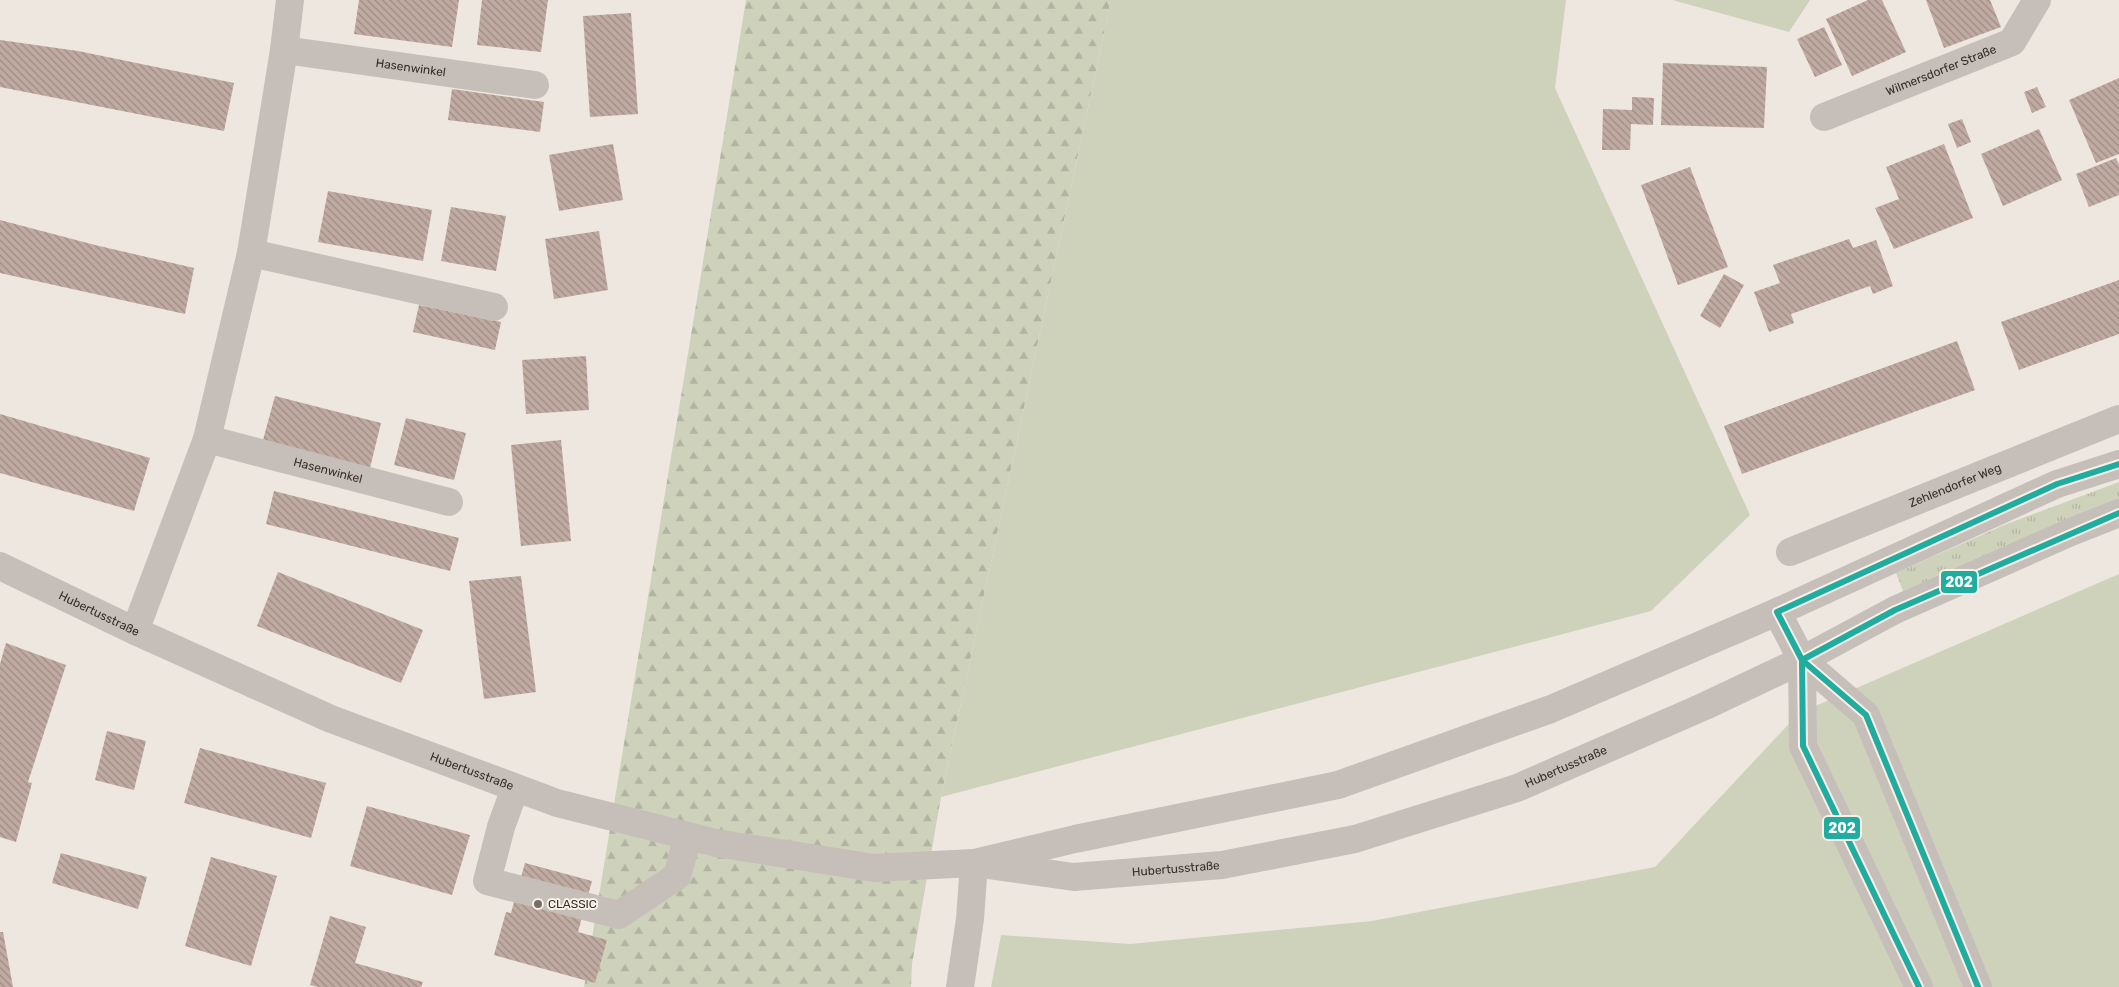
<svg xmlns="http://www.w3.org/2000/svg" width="2119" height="987" viewBox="0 0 2119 987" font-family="Rubik,sans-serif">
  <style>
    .grass { fill: url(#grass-tufts) }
    .forest { fill: url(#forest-firs) }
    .green { fill: #ced2bb }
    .building { fill: url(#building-back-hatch) }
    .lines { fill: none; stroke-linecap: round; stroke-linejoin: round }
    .minor { stroke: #c6bfb9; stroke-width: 28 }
    .bus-1-casing { stroke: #f9f1e8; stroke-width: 10 }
    .bus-1 { stroke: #20ac9e; stroke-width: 6 }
    .poi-dot { fill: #766d68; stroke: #f9f1e8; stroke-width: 2 }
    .labels { text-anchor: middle; stroke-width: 4; stroke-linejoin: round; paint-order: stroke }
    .street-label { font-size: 12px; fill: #362c28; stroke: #f9f1e8 }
    .poi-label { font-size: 12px; fill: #362c28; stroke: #f9f1e8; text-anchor: start }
    .line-badge { stroke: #f9f1e8; stroke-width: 2 }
    .badge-label { font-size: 14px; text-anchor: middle; font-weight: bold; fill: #fff }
  </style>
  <defs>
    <pattern id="grass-tufts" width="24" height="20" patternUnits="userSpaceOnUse" patternTransform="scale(1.25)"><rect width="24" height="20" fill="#ced2bb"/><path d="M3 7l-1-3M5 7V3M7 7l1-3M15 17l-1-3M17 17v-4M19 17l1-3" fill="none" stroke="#b2b4a1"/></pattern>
    <pattern id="forest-firs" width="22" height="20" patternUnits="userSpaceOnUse" patternTransform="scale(1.25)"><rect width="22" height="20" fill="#ced2bb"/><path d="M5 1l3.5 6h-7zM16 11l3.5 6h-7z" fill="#b2b4a1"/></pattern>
    <pattern id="building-back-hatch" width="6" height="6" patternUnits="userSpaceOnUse" patternTransform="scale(1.25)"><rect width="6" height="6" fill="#c0aba2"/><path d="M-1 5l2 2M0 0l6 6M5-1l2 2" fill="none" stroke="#9d8b84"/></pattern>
  </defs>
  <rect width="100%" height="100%" fill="#ede7e0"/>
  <path class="grass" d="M 2119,482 L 2119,502 L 1905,596 L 1896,573 L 2004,525 Z"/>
  <path class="forest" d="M 746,0 L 1111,0 L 941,797 L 912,964 L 911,987 L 584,987 Z"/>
  <g class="green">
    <path d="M 1111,0 L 1566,0 L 1555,88 L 1750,515 L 1651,611 L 941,797 Z"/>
    <path d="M 1672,0 L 1810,0 L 1789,32 Z"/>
    <path d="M 2119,574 L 2119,987 L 991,987 L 1001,935 L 1130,944 L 1372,921 L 1655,867 L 1799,713 Z"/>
  </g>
  <g class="building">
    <path d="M 359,0 L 459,0 L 452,47 L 354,34 Z"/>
    <path d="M 482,0 L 548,0 L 541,52 L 477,45 Z"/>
    <path d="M 1868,0 L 1882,0 L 1906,52 L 1852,76 L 1826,19 Z"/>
    <path d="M 1926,0 L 1990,0 L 2001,27 L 1944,48 Z"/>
    <path d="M 631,13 L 638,114 L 590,117 L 583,16 Z"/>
    <path d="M 1824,27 L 1842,65 L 1815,77 L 1797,39 Z"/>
    <path d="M 0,40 L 78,51 L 234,83 L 224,131 L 0,87 Z"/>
    <path d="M 1663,63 L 1767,67 L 1764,128 L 1661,125 Z"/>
    <path d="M 2119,78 L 2119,154 L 2096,163 L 2069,100 Z"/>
    <path d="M 2037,87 L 2046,107 L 2032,113 L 2024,92 Z"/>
    <path d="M 452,89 L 544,102 L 540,132 L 448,120 Z"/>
    <path d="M 1632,97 L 1654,98 L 1653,125 L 1631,124 L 1630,150 L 1602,150 L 1603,109 L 1632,110 Z"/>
    <path d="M 1962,119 L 1971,142 L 1957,148 L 1948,124 Z"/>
    <path d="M 2039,129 L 2062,180 L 2003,206 L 1981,154 Z"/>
    <path d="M 613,144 L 623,200 L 559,211 L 549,155 Z"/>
    <path d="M 1944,144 L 1973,218 L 1894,249 L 1875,208 L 1899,199 L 1886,167 Z"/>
    <path d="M 2116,158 L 2119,165 L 2119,195 L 2089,207 L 2076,174 Z"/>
    <path d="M 1690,167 L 1728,267 L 1678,285 L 1641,185 Z"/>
    <path d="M 328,191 L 432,210 L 423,261 L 318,242 Z"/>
    <path d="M 451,207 L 506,216 L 496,271 L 441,261 Z"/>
    <path d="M 0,220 L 95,245 L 194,268 L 185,314 L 0,273 Z"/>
    <path d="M 599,231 L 608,290 L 554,299 L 545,239 Z"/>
    <path d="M 1849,239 L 1853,248 L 1876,240 L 1893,286 L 1873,294 L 1870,286 L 1791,314 L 1794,323 L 1769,332 L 1754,292 L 1780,283 L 1773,265 Z"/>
    <path d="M 1724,274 L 1744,285 L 1720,328 L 1700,316 Z"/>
    <path d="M 2119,280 L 2119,334 L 2019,370 L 2001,322 Z"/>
    <path d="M 419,305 L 501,322 L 495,350 L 413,332 Z"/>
    <path d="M 1957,341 L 1975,390 L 1742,474 L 1724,426 Z"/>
    <path d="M 586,356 L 589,410 L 526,414 L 522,360 Z"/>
    <path d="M 275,396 L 381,423 L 370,468 L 263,440 Z"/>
    <path d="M 0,414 L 150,458 L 134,511 L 0,473 Z"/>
    <path d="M 406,418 L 466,433 L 454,480 L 394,465 Z"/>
    <path d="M 561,440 L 571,541 L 521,546 L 511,445 Z"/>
    <path d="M 274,491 L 459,538 L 450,571 L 266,524 Z"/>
    <path d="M 278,572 L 423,630 L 401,683 L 257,626 Z"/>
    <path d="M 521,576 L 536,692 L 484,699 L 469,581 Z"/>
    <path d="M 6,643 L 66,665 L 28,782 L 32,783 L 16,842 L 0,837 L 0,664 Z"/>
    <path d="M 107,731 L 146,741 L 134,790 L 95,780 Z"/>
    <path d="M 200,748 L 326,783 L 311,838 L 184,803 Z"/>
    <path d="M 367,806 L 470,835 L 452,895 L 350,866 Z"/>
    <path d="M 61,853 L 147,877 L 138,909 L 52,883 Z"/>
    <path d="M 211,857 L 277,876 L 251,966 L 185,946 Z"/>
    <path d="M 525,863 L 592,881 L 578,932 L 607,940 L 595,983 L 494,955 L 506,912 L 511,913 Z"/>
    <path d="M 330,916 L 366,927 L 355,963 L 423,982 L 421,987 L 318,987 L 310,985 Z"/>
    <path d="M 0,932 L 3,932 L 13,987 L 0,987 Z"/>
  </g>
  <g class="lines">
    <g class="minor">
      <path id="s1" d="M 284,50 L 535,85"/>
      <path id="s2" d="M 1824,117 L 2012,42 L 2037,0"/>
      <path d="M 251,253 L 494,307"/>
      <path id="s3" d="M 207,439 L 449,502"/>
      <path id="s4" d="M 1790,552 L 2119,419"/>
      <path id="s5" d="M 0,566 L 135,631 L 331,719 L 557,803 L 716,843 L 874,868 L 974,863 L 1075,839 L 1338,785 L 1551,709 L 1777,612 L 2057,484 L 2119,464"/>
      <path d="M 1777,612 L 1802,660 L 1866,715 L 1978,987"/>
      <path d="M 135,631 L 207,439 L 251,253 L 284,50 L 290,0"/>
      <path d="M 1802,660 L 1803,746 L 1919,987"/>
      <path d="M 515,788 L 501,827 L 487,881 L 619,915 L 677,876 L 688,836"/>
      <path id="s6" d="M 988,865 L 1074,877 L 1222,865 L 1355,839 L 1517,788 L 1705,706 L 1802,660 L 1895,610 L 2071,532 L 2119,513"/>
      <path d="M 960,987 L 970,919 L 974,863"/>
    </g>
    <defs>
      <g id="bus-1">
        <path d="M 1802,660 L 1803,746 L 1919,987"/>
        <path d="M 1802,660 L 1895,610 L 2119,513"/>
        <path d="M 1978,987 L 1866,715 L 1802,660 L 1777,612 L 2057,484 L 2119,464"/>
      </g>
    </defs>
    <use href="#bus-1" class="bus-1-casing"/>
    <use href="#bus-1" class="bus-1"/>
  </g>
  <circle class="poi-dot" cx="538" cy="904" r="5"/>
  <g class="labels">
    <g class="street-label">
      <text dy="4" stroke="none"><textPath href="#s1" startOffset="128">Hasenwinkel</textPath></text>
      <text dy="4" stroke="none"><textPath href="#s2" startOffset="126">Wilmersdorfer Straße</textPath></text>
      <text dy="4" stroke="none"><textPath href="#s3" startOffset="125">Hasenwinkel</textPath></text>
      <text dy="4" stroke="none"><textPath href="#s4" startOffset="178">Zehlendorfer Weg</textPath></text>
      <text dy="4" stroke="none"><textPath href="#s5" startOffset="110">Hubertusstraße</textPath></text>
      <text dy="4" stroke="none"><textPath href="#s6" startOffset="594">Hubertusstraße</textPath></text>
      <text dy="4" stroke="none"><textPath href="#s5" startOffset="515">Hubertusstraße</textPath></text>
      <text dy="4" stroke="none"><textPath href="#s6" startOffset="189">Hubertusstraße</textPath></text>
    </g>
    <g class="poi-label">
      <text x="548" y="908">CLASSIC</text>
    </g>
  </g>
  <g class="line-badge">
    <rect x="1940" y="570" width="38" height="24" rx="5" fill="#20ac9e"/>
    <rect x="1823" y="816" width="38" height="24" rx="5" fill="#20ac9e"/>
  </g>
  <g class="badge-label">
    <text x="1959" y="587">202</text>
    <text x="1842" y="833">202</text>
  </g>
</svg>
